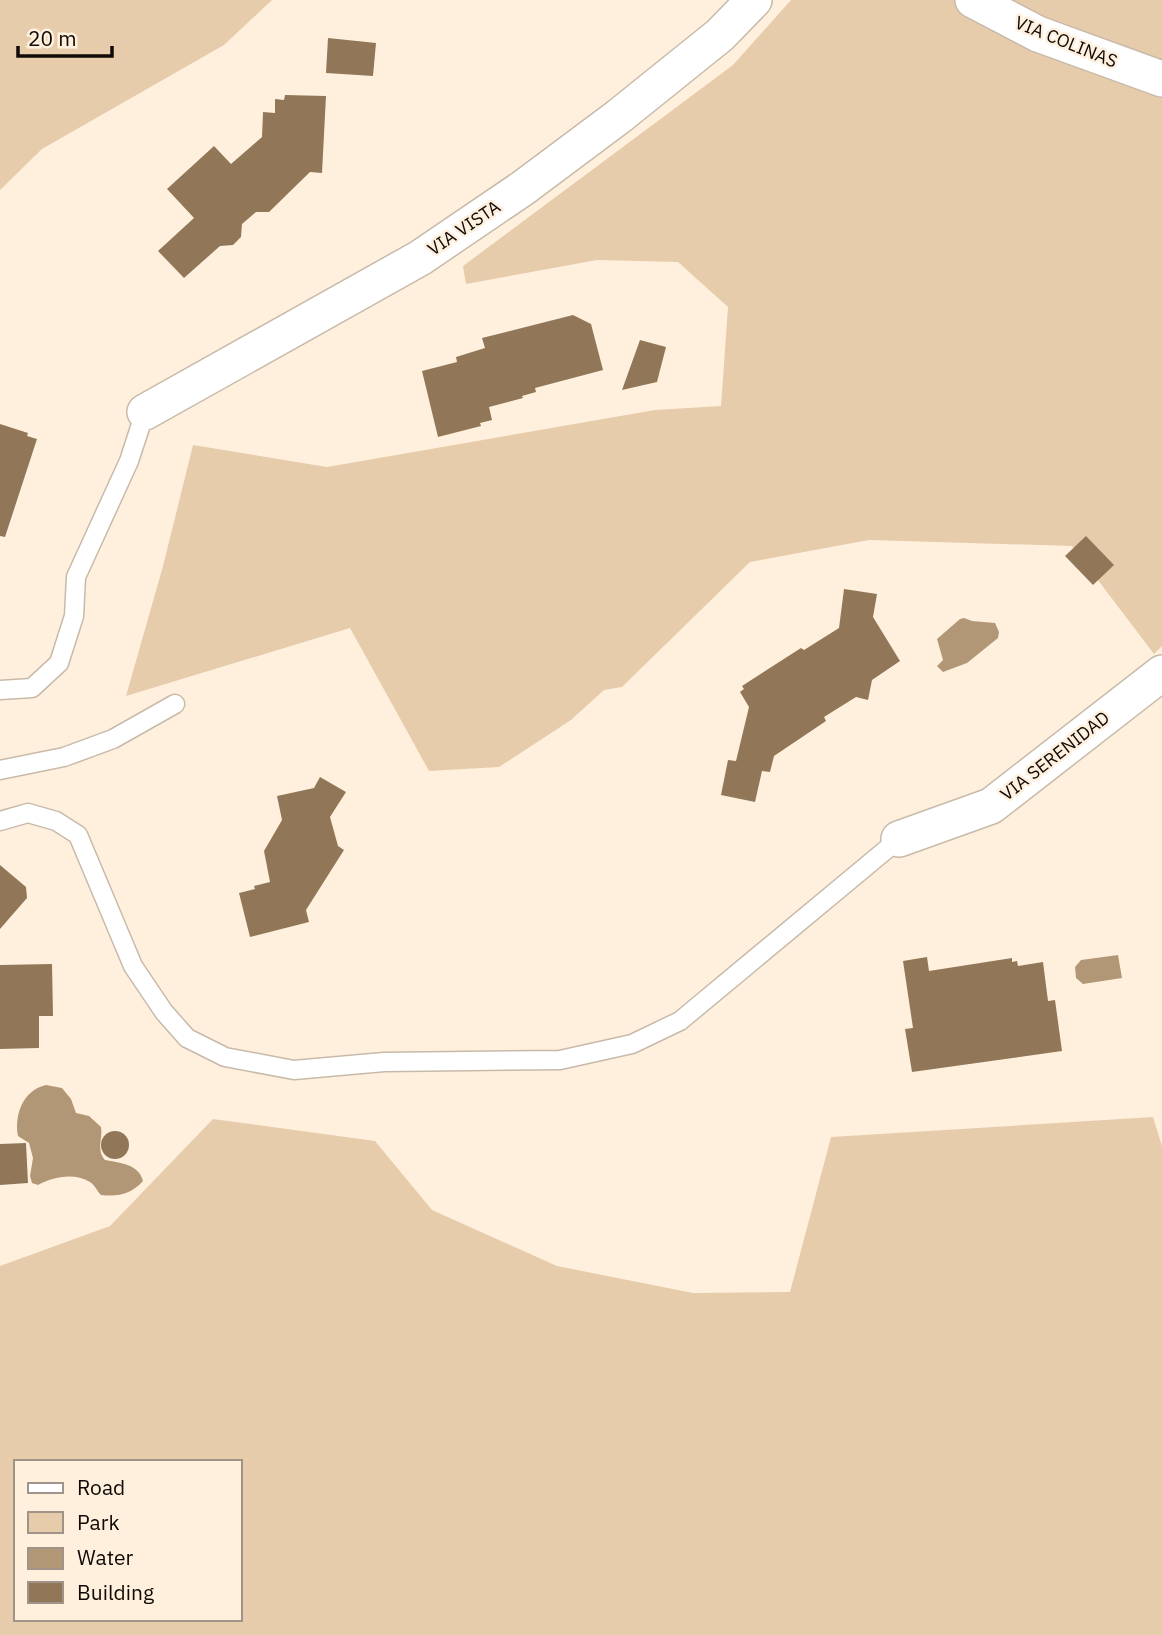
<svg xmlns="http://www.w3.org/2000/svg" width="1162" height="1635" viewBox="0 0 1162 1635" font-family="'IBM Plex Sans',sans-serif">
  <style>
    .green { fill: #e7ccac; fill-rule: evenodd }
    .water { fill: #b29777 }
    .building { fill: #917758 }
    .lines { fill: none; stroke-linecap: round; stroke-linejoin: round }
    .lane-casing { stroke: #c8baa9; stroke-width: 21 }
    .street-casing { stroke: #c8baa9; stroke-width: 38 }
    .lane { stroke: #fff; stroke-width: 18 }
    .street { stroke: #fff; stroke-width: 35 }
    .labels { text-anchor: middle; stroke-width: 5; stroke-linejoin: round; paint-order: stroke }
    .street-label { font-size: 18px; fill: #0f0a05; stroke: #fff0de }
  </style>
  <rect width="100%" height="100%" fill="#fff0de"/>
  <g class="green">
    <path d="M 0,0 L 272,0 L 224,45 L 42,149 L 0,190 Z"/>
    <path d="M 791,0 L 1162,0 L 1162,646 L 1154,654 L 1072,546 L 869,540 L 750,562 L 622,687 L 604,690 L 571,720 L 499,767 L 429,771 L 350,628 L 126,696 L 163,566 L 193,445 L 327,467 L 655,410 L 721,406 L 728,307 L 678,262 L 597,260 L 466,284 L 463,266 L 733,65 Z"/>
    <path d="M 1153,1117 L 1162,1146 L 1162,1635 L 0,1635 L 0,1266 L 110,1226 L 213,1119 L 375,1141 L 432,1210 L 557,1266 L 693,1293 L 790,1292 L 831,1137 ZM 16,1462 L 240,1462 L 240,1619 L 16,1619 Z"/>
  </g>
  <g class="water">
    <path d="M 964,618 L 972,621 L 995,623 L 999,632 L 998,638 L 967,663 L 943,672 L 937,666 L 943,660 L 937,639 L 960,619 Z"/>
    <path d="M 1118,955 L 1122,978 L 1083,984 L 1076,978 L 1075,967 L 1081,960 Z"/>
    <path d="M 46,1085 L 62,1088 L 71,1099 L 76,1113 L 89,1116 L 101,1127 C 103,1139 96,1149 105,1160 C 120,1163 139,1164 143,1181 C 131,1194 119,1197 101,1195 C 97,1191 95,1185 90,1182 C 74,1172 52,1177 38,1185 L 32,1183 L 30,1176 L 33,1158 L 29,1143 L 18,1136 C 14,1115 23,1090 46,1085 Z"/>
  </g>
  <g class="building">
    <path d="M 328,38 L 376,43 L 373,76 L 326,73 Z"/>
    <path d="M 285,95 L 326,96 L 322,173 L 310,172 L 269,212 L 256,212 L 242,224 L 241,237 L 233,245 L 220,246 L 184,278 L 158,251 L 194,218 L 167,189 L 214,146 L 231,164 L 262,137 L 263,112 L 275,113 L 275,99 L 284,100 Z"/>
    <path d="M 573,315 L 591,324 L 603,370 L 535,388 L 536,392 L 522,396 L 523,398 L 489,407 L 492,420 L 480,423 L 481,426 L 438,437 L 422,371 L 457,362 L 456,357 L 485,348 L 482,338 Z"/>
    <path d="M 640,340 L 666,347 L 657,382 L 622,390 Z"/>
    <path d="M 0,424 L 28,433 L 27,436 L 37,439 L 5,537 L 0,536 Z"/>
    <path d="M 1086,536 L 1114,565 L 1093,585 L 1065,556 Z"/>
    <path d="M 844,589 L 877,594 L 873,617 L 900,661 L 872,680 L 868,700 L 856,697 L 824,717 L 826,721 L 774,756 L 770,772 L 762,771 L 755,802 L 721,795 L 728,760 L 736,761 L 749,707 L 740,692 L 744,689 L 742,686 L 801,648 L 804,650 L 839,628 Z"/>
    <path d="M 320,777 L 346,792 L 330,817 L 338,846 L 344,850 L 306,910 L 309,922 L 250,937 L 239,893 L 255,889 L 254,886 L 270,882 L 264,851 L 282,820 L 277,796 L 314,788 Z"/>
    <path d="M 0,865 L 26,887 L 27,898 L 0,929 Z"/>
    <path d="M 927,957 L 929,971 L 1012,958 L 1012,962 L 1017,961 L 1018,966 L 1043,962 L 1048,1001 L 1055,1000 L 1062,1051 L 912,1072 L 905,1029 L 913,1028 L 903,961 Z"/>
    <path d="M 52,964 L 53,1016 L 39,1016 L 39,1048 L 0,1049 L 0,965 Z"/>
    <circle cx="115" cy="1145" r="14"/>
    <path d="M 26,1143 L 28,1183 L 0,1185 L 0,1144 Z"/>
  </g>
  <g class="lines">
    <defs>
      <g id="lane">
        <path d="M 0,690 L 32,688 L 59,663 L 74,616 L 76,577 L 129,461 L 145,412"/>
        <path d="M 0,770 L 64,757 L 113,739 L 175,704"/>
        <path d="M 0,821 L 28,813 L 56,821 L 78,835 L 133,966 L 164,1012 L 187,1038 L 225,1057 L 294,1070 L 384,1062 L 560,1060 L 632,1044 L 680,1021 L 899,839"/>
      </g>
      <g id="street">
        <path d="M 973,0 L 1038,34 L 1162,79"/>
        <path d="M 145,412 L 420,258 L 523,188 L 618,117 L 720,35 L 754,0"/>
        <path d="M 899,839 L 991,806 L 1162,673"/>
      </g>
    </defs>
    <use href="#lane" class="lane-casing"/>
    <use href="#street" class="street-casing"/>
    <use href="#lane" class="lane"/>
    <use href="#street" class="street"/>
  </g>
  <g class="labels">
    <g class="street-label">
      <text transform="translate(1066 42) rotate(22)" y="6">VIA COLINAS</text>
      <text transform="translate(464 228) rotate(-34)" y="6">VIA VISTA</text>
      <text transform="translate(1055 756) rotate(-38)" y="6">VIA SERENIDAD</text>
    </g>
  </g>
  <rect x="14" y="1460" width="228" height="161" fill="#fff0de" stroke="#9f9487" stroke-width="2"/>
  <rect x="28" y="1483" width="35" height="10" fill="#ffffff" stroke="#9f9487" stroke-width="2"/>
  <text x="77" y="1495" font-size="21" fill="#0f0a05">Road</text>
  <rect x="28" y="1512" width="35" height="21" fill="#e7ccac" stroke="#9f9487" stroke-width="2"/>
  <text x="77" y="1530" font-size="21" fill="#0f0a05">Park</text>
  <rect x="28" y="1548" width="35" height="21" fill="#b29777" stroke="#9f9487" stroke-width="2"/>
  <text x="77" y="1565" font-size="21" fill="#0f0a05">Water</text>
  <rect x="28" y="1582" width="35" height="21" fill="#917758" stroke="#9f9487" stroke-width="2"/>
  <text x="77" y="1600" font-size="21" fill="#0f0a05">Building</text>
  <path d="M18 46v10h94v-10" fill="none" stroke="#0f0a05" stroke-width="3.5"/>
  <text x="28" y="46" font-size="21" fill="#0f0a05" stroke="#fff0de" stroke-width="5" paint-order="stroke">20 m</text>
</svg>
